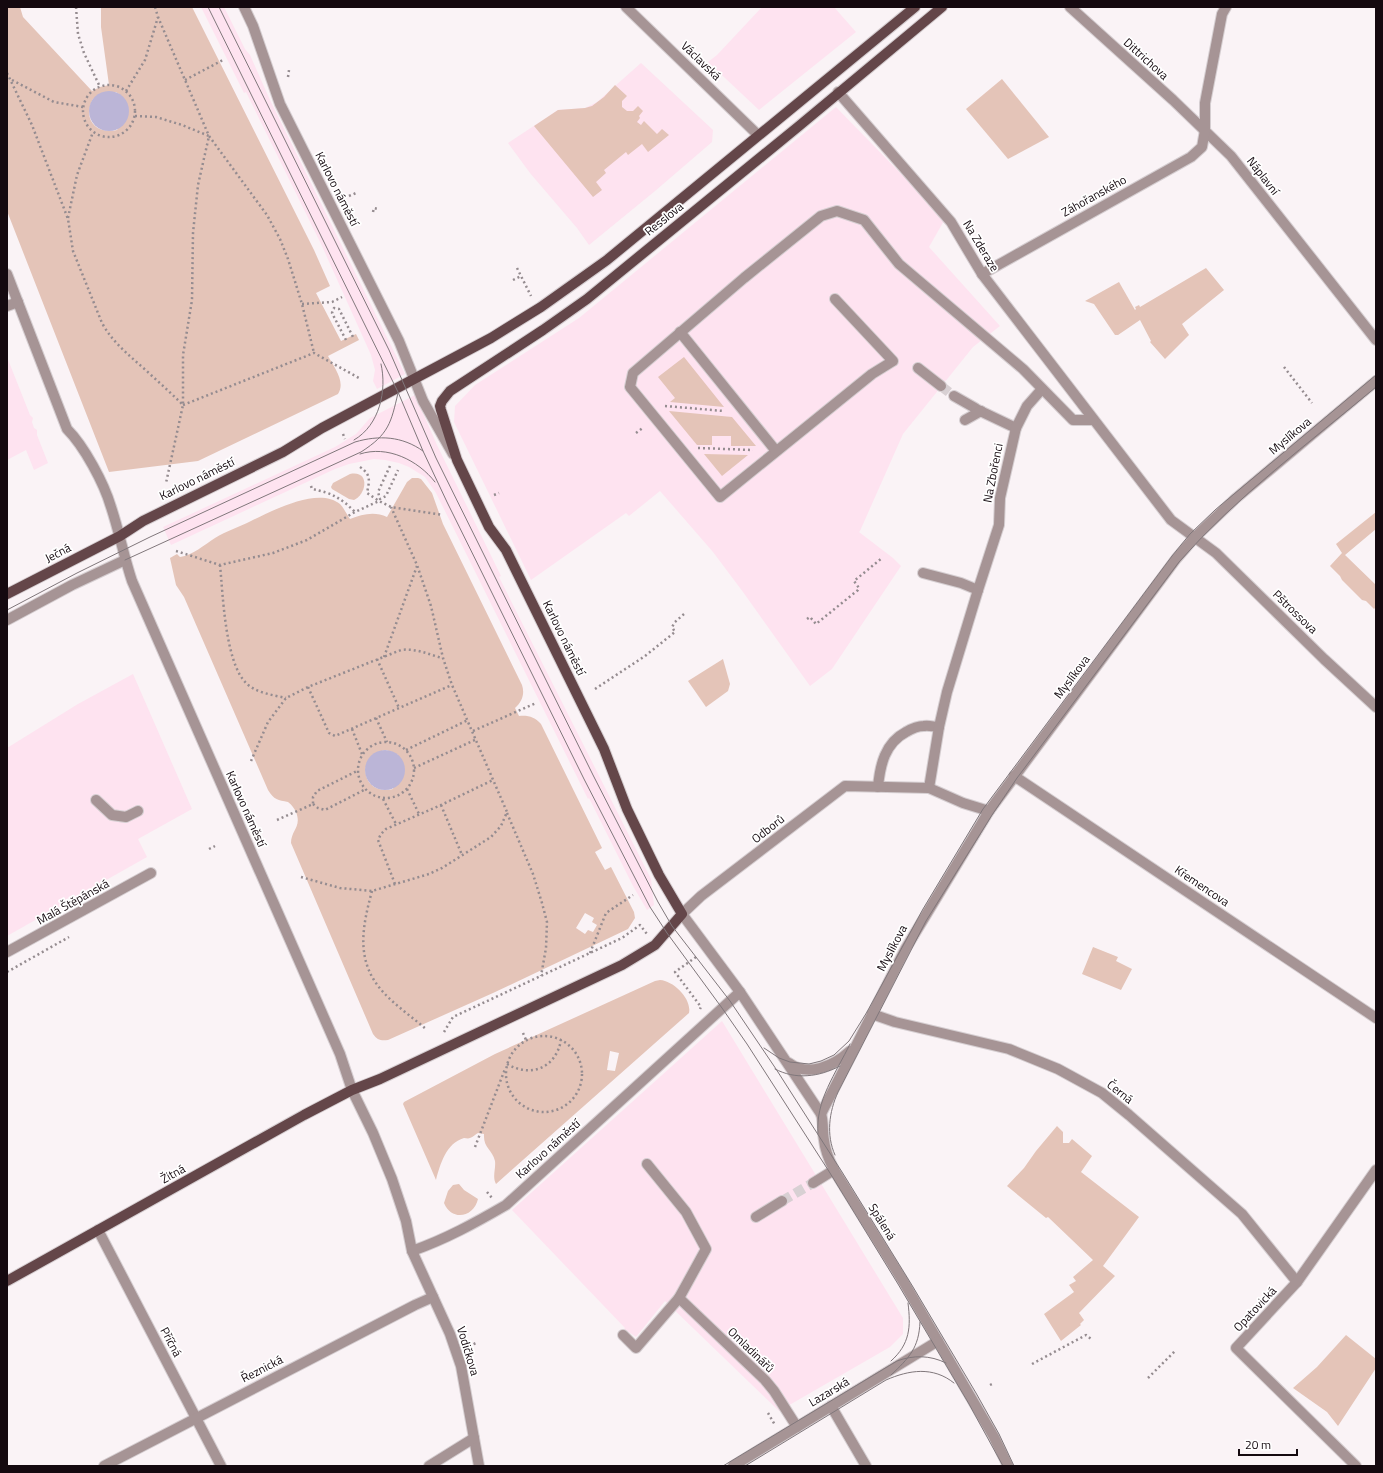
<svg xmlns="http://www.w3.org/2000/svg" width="1383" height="1473" viewBox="0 0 1383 1473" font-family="'Titillium Web',sans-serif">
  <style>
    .built { fill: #fee3f0 }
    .green { fill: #e4c4b8; fill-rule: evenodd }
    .water { fill: #bbb5d7 }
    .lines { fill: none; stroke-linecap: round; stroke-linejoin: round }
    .minor-tunnel { stroke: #d8d0d3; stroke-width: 10; stroke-dasharray: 10 5; stroke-linecap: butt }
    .minor-casing { stroke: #d5ced1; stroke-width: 12 }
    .major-casing { stroke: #d5ced1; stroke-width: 12 }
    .path { stroke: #958c90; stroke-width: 2.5; stroke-dasharray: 2 3; stroke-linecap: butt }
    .minor { stroke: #a69495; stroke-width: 10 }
    .major { stroke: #644649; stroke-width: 10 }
    .tram { stroke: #80777b; stroke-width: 1 }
    .labels { text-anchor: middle; stroke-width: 3.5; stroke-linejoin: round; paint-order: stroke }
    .street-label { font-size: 12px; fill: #14090f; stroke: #fff }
  </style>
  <rect width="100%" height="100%" fill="#faf3f6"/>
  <g class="built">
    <path d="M 201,7 L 224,7 L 245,49 L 250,55 L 270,100 L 405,374 L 377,389 L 373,381 L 375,370 L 371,355 L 322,246 L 246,92 L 244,93 Z"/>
    <path d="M 762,7 L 834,7 L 856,32 L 759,110 L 708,62 L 717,55 Z"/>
    <path d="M 641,63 L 713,130 L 712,142 L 655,191 L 589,245 L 577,228 L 530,173 L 508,143 L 558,110 L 585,108 L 597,102 Z"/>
    <path d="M 836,107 L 945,219 L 929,247 L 1000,326 L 973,347 L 903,434 L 860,531 L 859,532 L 893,558 L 901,566 L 832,669 L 810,686 L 743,592 L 713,552 L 660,491 L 629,516 L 626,513 L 531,580 L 454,422 L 455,406 L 475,385 L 579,318 Z"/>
    <path d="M 7,357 L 30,415 L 33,418 L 32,422 L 34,428 L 37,430 L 37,435 L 48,463 L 34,470 L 26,450 L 7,460 Z"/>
    <path d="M 415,395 L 437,445 L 501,576 L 499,577 L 651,879 L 654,905 L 647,910 L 633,886 L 589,798 L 588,799 L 436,493 L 425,477 L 409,467 L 399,463 L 385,460 L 374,459 L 349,464 L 335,469 L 171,545 L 163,527 L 335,447 L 356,434 L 370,418 Z"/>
    <path d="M 133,674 L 192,809 L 138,839 L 147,857 L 7,936 L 7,748 L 78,704 Z"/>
    <path d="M 722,1021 L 903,1318 L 903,1334 L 890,1347 L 779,1411 L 665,1301 L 636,1337 L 624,1329 L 625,1328 L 512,1210 Z"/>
  </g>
  <g class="green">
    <path d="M 7,7 L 20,7 L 23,17 L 92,91 L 100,87 L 109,85 L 101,27 L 101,7 L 192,7 L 314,250 L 330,286 L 316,293 L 341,341 L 356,334 L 359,340 L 328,356 C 334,367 346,382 338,394 L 198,461 L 109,472 L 7,211 ZM 116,92 C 122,96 125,100 128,107 L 117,130 C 96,135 82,119 93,99 Z"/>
    <path d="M 1002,79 L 1049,137 L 1008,159 L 966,109 Z"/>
    <path d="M 615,85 L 627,96 L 622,101 L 622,107 L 627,111 L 633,111 L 638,106 L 643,111 L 639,116 L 640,118 L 637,122 L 641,125 L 644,121 L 657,134 L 662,129 L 669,135 L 648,152 L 642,144 L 628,155 L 626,152 L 604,170 L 606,173 L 596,182 L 602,190 L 593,197 L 534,126 L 558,110 L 585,108 L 592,106 L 604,97 Z"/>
    <path d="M 1206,268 L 1224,290 L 1182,324 L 1189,335 L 1165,359 L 1150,342 L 1151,341 L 1140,320 L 1118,335 L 1115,335 L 1094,304 L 1085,301 L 1119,282 L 1135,310 L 1136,309 L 1135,307 L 1139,305 L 1140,307 Z"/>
    <path d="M 684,357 L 724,407 L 670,402 L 675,398 L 658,377 Z"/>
    <path d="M 669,411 L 732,417 L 756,446 L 731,446 L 731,436 L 712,436 L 712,445 L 697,445 Z"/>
    <path d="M 704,454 L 748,455 L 722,476 Z"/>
    <path d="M 350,474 C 370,470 367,494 354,500 L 349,499 L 332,489 L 331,487 L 333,483 Z"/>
    <path d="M 412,478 L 418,478 L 421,479 L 432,493 L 443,524 L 522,685 C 525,694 522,702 515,708 L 519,716 C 528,715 535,717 541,724 L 602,848 L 595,852 L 605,870 L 611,867 L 634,912 L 635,918 L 628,929 L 493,993 L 388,1040 C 381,1041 377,1040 373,1034 L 291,843 C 291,830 302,827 296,812 C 294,808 292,805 288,802 C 278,800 274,800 268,790 L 184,597 L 176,585 L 170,558 L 177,554 L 180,557 C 193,555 204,545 215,538 C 226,531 239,527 251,521 C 272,511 318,486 340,504 C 344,508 347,515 350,519 C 362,514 375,511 387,517 L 407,482 ZM 386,750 L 392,752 L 398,755 L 393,789 C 362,797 354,755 386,750 ZM 585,913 L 594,918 L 592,922 L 597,925 L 593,932 L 588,930 L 585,934 L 576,928 Z"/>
    <path d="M 1376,512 L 1376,529 L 1345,555 L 1376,585 L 1376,607 L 1374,609 L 1366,601 L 1362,600 L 1342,580 L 1340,576 L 1330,566 L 1342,553 L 1336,544 Z"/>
    <path d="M 723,659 L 730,684 L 728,691 L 706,707 L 688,681 Z"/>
    <path d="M 1093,947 L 1118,957 L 1116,961 L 1132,969 L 1121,990 L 1082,974 Z"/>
    <path d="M 660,980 C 674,981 692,999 689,1013 L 496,1184 C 492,1177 496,1169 495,1161 C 492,1149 483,1148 484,1134 L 478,1133 C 476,1134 473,1137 470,1138 C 468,1139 466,1138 464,1138 C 446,1143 440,1165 436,1180 L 403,1104 L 404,1102 L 495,1054 L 655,981 ZM 610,1051 L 619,1053 L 615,1071 L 607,1070 Z"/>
    <path d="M 1057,1126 L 1063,1132 L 1063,1143 L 1069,1143 L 1072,1139 L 1092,1156 L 1081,1172 L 1139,1217 L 1103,1266 L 1115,1276 L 1079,1313 L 1084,1320 L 1080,1324 L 1081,1325 L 1061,1341 L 1044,1314 L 1074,1292 L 1069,1285 L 1076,1281 L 1073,1277 L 1093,1260 L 1048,1217 L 1046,1218 L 1007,1186 L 1024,1168 L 1036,1151 Z"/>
    <path d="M 459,1184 L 464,1190 L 478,1199 C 474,1217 452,1222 444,1203 L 448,1191 L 453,1185 Z"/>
    <path d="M 1346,1335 L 1376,1359 L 1376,1368 L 1338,1426 L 1327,1412 L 1293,1388 L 1317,1367 Z"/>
  </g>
  <g class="water">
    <circle cx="109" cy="111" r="20"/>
    <circle cx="385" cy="770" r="20"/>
  </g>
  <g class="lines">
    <g class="minor-tunnel">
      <path d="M 941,386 L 954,396"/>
      <path d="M 782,1201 L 813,1183"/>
    </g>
    <defs>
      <g id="minor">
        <path d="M 244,7 L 253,26 L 280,104 L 399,341 L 423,401 L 453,454"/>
        <path d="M 626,7 L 758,135"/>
        <path d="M 1070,7 L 1173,100 L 1231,156 L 1376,340"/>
        <path d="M 838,92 L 951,222 L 982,274 L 1171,520 L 1216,553 L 1324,659 L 1376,707"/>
        <path d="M 7,274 L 67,429 C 84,446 104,483 111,507 C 119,531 124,557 132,581 L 340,1054 L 352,1090 L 373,1133 L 392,1179 L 406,1221 L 412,1251 L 450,1334 L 461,1366 L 479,1466"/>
        <path d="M 982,274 L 1191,157 L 1202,147 L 1205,130 L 1205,103 L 1222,14 L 1226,7"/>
        <path d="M 835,299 L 893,361 L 872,374 L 720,497 L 630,387 L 633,373 L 744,278 L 821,216 L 837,211 L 864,220 L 899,264 L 1023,369 L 1073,420 L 1093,420"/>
        <path d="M 7,306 L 18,302"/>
        <path d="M 680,332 L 776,451"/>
        <path d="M 918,368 L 941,386"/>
        <path d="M 954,396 L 975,408"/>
        <path d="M 976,409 L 1016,428"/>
        <path d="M 965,420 L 981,411"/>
        <path d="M 923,573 L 961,583 L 978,590"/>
        <path d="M 7,620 L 72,585 L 125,560"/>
        <path d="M 1014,776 L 1376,1018"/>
        <path d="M 878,787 C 880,765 885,743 906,732 C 911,729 918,726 924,726 C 929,725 934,727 939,727"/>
        <path d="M 929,788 L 939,727 L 947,692 L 978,590 L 999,525 L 1000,498 L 1016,428 L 1027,406 L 1042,389"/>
        <path d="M 96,800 L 112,815 L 126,817 L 138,811"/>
        <path d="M 989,811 L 963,803 L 929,788 L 845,786 L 701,896 L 682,914 L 740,992 L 821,1114 C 824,1123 822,1131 824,1140 C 825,1151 829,1160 834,1170 L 903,1281 L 994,1437 L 1008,1466"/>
        <path d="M 7,952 L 151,873"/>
        <path d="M 872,1014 L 895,1022 L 1009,1049 L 1058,1069 L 1102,1093 L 1129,1115 L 1242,1214 L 1297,1282"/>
        <path d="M 789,1063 C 808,1078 835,1065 850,1051"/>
        <path d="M 821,1114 L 906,948 L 989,811 L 1176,559 L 1195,537 L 1235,499 L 1376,381"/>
        <path d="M 647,1164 L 686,1212 L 706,1249 L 679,1298"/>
        <path d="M 813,1183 L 834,1170"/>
        <path d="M 756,1217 L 782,1201"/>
        <path d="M 98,1230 L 221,1466"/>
        <path d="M 412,1251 C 446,1239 475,1223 506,1205 L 740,992"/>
        <path d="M 623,1335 L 636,1348 L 679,1298 L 765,1380 L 774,1391 L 797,1427"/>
        <path d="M 831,1406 L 866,1466"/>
        <path d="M 104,1466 L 415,1305 L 433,1297"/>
        <path d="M 429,1466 L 474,1438"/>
        <path d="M 733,1466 L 938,1341"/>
        <path d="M 1356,1466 L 1236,1348 L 1297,1282 L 1376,1170"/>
      </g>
      <g id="major">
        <path d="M 7,594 L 120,536 L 143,521 L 283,452 L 322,428 L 491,338 L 541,307 L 607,260 L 915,7"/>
        <path d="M 7,1281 L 304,1115 L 352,1090 L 380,1079 L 622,965 L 655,945 L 682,914 L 659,875 L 627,809 L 604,749 L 506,550 L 489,527 L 457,460 L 441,410 L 440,406 L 442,401 L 450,391 L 543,330 L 587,299 L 799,126 L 942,7"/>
      </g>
    </defs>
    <use href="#minor" class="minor-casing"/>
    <use href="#major" class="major-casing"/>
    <g class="path">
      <path d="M 76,7 L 78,34 L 84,53 L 100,87"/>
      <path d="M 155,7 L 158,17 L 209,136 L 267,215 L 280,239 L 288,259 L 302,304 L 314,353"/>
      <path d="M 7,73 L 32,125 L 68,219 L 73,251 L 102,323 C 114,345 133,358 151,375 C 162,385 173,395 183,405"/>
      <path d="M 288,77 L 289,70"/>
      <path d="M 12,80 L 54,102 L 83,107"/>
      <path d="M 185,80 L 223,60"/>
      <circle cx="109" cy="111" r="26"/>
      <path d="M 126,91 L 145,60 L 158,17"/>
      <path d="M 135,116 L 156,117 L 182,125 L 209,136 L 198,185 L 193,233 L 192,300 L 183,355 L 183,405 L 166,483"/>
      <path d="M 349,196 L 356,193"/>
      <path d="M 373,212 L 374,208 L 378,209"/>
      <path d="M 68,218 L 77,175 L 93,132"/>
      <path d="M 517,268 L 531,296"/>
      <path d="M 513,280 L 521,276"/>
      <path d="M 302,304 L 332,302 L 342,297"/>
      <path d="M 346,340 L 332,313 L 334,308 L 339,309 L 353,337"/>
      <path d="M 1284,367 L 1312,403"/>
      <path d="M 183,405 L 314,353 L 359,378"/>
      <path d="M 665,406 L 724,411"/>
      <path d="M 636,433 L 644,427"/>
      <path d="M 343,434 L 345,439"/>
      <path d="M 698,448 L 753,450"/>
      <path d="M 390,466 L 378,492 L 380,499 L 386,496 L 398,470"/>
      <path d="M 360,467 C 372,475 369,482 367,493 L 379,501"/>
      <path d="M 311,486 L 312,489 C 332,493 341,498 355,512"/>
      <path d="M 494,495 L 499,493"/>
      <path d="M 176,551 L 220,565 L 273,553 L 307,540 L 355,512 L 379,501 L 391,507 L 443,515"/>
      <path d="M 220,565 C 223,595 225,662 246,683 C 256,693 273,695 286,698"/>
      <path d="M 807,619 L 810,617 L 816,624 L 858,590 L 859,588 L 854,581 L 882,558"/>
      <path d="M 384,657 L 417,566"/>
      <path d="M 377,659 L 399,708"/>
      <path d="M 308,687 L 329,733 L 335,736 L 452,685"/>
      <path d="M 595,689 L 645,656 L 675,632 L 672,627 L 675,622 L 684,614"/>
      <path d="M 376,718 L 387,742"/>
      <path d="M 352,729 L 362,754"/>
      <path d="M 473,731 L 536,703"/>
      <circle cx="386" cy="770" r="28"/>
      <path d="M 406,750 L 468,720"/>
      <path d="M 251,761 L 268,722 L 286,698 L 308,687 L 401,650 C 415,648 428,654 442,658"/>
      <path d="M 414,768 L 477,739"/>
      <path d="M 407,789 L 419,814"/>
      <path d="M 383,799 L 396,824"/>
      <path d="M 313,804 L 318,808 L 325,810 L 364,790"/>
      <path d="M 441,805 L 462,855"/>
      <path d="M 507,813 L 533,874 L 542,903 L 547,922 L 546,948 L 541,976"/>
      <path d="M 277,820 L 313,804 L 313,797 L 317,791 L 357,771"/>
      <path d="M 209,849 L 215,846"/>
      <path d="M 301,877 L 340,888 L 372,891 L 429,874 L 442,868 L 491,837 L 501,826 L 507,812 L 452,685 L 443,658 L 431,606 L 417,565 L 391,507"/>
      <path d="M 395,884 L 378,840 L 381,834 L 386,829 L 441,805 L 493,780"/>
      <path d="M 372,891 C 362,928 355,962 384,993 C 396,1006 412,1017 426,1029"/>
      <path d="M 590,953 L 606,913 L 633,895"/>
      <path d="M 696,957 L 675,972 L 701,1007 L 700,1009"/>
      <path d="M 7,972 L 69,937"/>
      <path d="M 444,1032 L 453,1017 L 622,938 L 640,925 L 647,934"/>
      <path d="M 523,1033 L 526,1040"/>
      <circle cx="544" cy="1074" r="38"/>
      <path d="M 507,1064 C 531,1078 556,1068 561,1040"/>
      <path d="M 475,1147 L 505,1069"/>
      <path d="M 487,1192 L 492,1198"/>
      <path d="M 469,1346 L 476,1343"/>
      <path d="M 1032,1364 L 1086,1335 L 1091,1339"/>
      <path d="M 1148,1378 L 1176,1350"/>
      <path d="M 990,1385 L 994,1383"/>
      <path d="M 768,1413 L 775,1425"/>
    </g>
    <use href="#minor" class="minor"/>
    <use href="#major" class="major"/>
    <g class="tram">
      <path d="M 208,7 L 398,392 L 423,451 L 447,502 L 584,779 L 650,907 L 667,933 L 722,1008 L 747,1044 L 830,1173 L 898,1284 L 969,1404 L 1003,1466"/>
      <path d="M 219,7 L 389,350 L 436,458 L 593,775 L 658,902 L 672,926 L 730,1001 L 776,1069 L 842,1172 L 913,1287 L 976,1393 L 999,1434 L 1014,1466"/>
      <path d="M 354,440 C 380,425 387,390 381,364"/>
      <path d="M 360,454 C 387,445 418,460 435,482"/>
      <path d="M 125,560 L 361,452 C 389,434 391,423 398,393"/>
      <path d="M 7,610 L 77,573 L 150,537 L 355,442 C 379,435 402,436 423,451"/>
      <path d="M 764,1048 L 779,1058 L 790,1062 L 809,1064 L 821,1061 L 834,1055 L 849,1041 L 867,1012 L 923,909 L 983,809 L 1172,556 L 1190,534 L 1215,510 L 1376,375"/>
      <path d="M 775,1069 C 796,1080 818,1077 840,1066"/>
      <path d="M 818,1134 C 815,1101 836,1073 850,1044"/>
      <path d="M 835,1155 C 826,1135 829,1112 838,1092 L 926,921 L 992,815 L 1017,778 L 1179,562 C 1237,496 1309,443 1376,387"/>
      <path d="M 891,1361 C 910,1344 911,1327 908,1303"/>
      <path d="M 891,1375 C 909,1358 919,1348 920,1322"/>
      <path d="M 723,1466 L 897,1361 C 913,1355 930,1355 946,1363"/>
      <path d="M 745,1466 L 886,1380 C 909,1370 933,1366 954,1383"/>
    </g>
  </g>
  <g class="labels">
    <g class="street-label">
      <text transform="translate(1146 59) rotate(42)" y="4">Dittrichova</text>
      <text transform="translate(701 61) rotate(44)" y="4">Václavská</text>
      <text transform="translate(1263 176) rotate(52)" y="4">Náplavní</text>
      <text transform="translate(337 189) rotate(63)" y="4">Karlovo náměstí</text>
      <text transform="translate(1094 196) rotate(-29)" y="4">Záhořanského</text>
      <text transform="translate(664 219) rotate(-39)" y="4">Resslova</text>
      <text transform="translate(981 246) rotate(59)" y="4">Na Zderaze</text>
      <text transform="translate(1290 436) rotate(-40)" y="4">Myslíkova</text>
      <text transform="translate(993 473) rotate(-79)" y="4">Na Zbořenci</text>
      <text transform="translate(197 479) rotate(-26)" y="4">Karlovo náměstí</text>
      <text transform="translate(58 553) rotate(-27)" y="4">Ječná</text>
      <text transform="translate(1295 612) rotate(44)" y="4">Pštrossova</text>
      <text transform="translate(564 638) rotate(64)" y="4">Karlovo náměstí</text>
      <text transform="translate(1072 677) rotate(-53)" y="4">Myslíkova</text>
      <text transform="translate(246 809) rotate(66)" y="4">Karlovo náměstí</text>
      <text transform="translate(768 829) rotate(-38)" y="4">Odborů</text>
      <text transform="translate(1202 886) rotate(34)" y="4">Křemencova</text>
      <text transform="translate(73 902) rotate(-29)" y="4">Malá Štěpánská</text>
      <text transform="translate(892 948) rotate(-62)" y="4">Myslíkova</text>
      <text transform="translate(1120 1092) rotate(38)" y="4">Černá</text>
      <text transform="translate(548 1149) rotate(-42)" y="4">Karlovo náměstí</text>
      <text transform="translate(173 1174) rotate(-29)" y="4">Žitná</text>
      <text transform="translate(882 1222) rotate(58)" y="4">Spálená</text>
      <text transform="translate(1255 1309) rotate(-47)" y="4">Opatovická</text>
      <text transform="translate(171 1342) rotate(62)" y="4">Příčná</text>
      <text transform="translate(751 1350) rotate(44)" y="4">Omladinářů</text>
      <text transform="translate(468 1351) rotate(73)" y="4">Vodičkova</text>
      <text transform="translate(262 1369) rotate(-27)" y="4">Řeznická</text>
      <text transform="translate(829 1392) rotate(-31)" y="4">Lazarská</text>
    </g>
  </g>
  <rect width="1383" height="1473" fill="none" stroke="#14090f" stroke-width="16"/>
  <path d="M1239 1449v6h58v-6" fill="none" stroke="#14090f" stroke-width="2"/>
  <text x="1245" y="1449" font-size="12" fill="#14090f" stroke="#ffffff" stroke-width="3" paint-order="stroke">20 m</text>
</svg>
